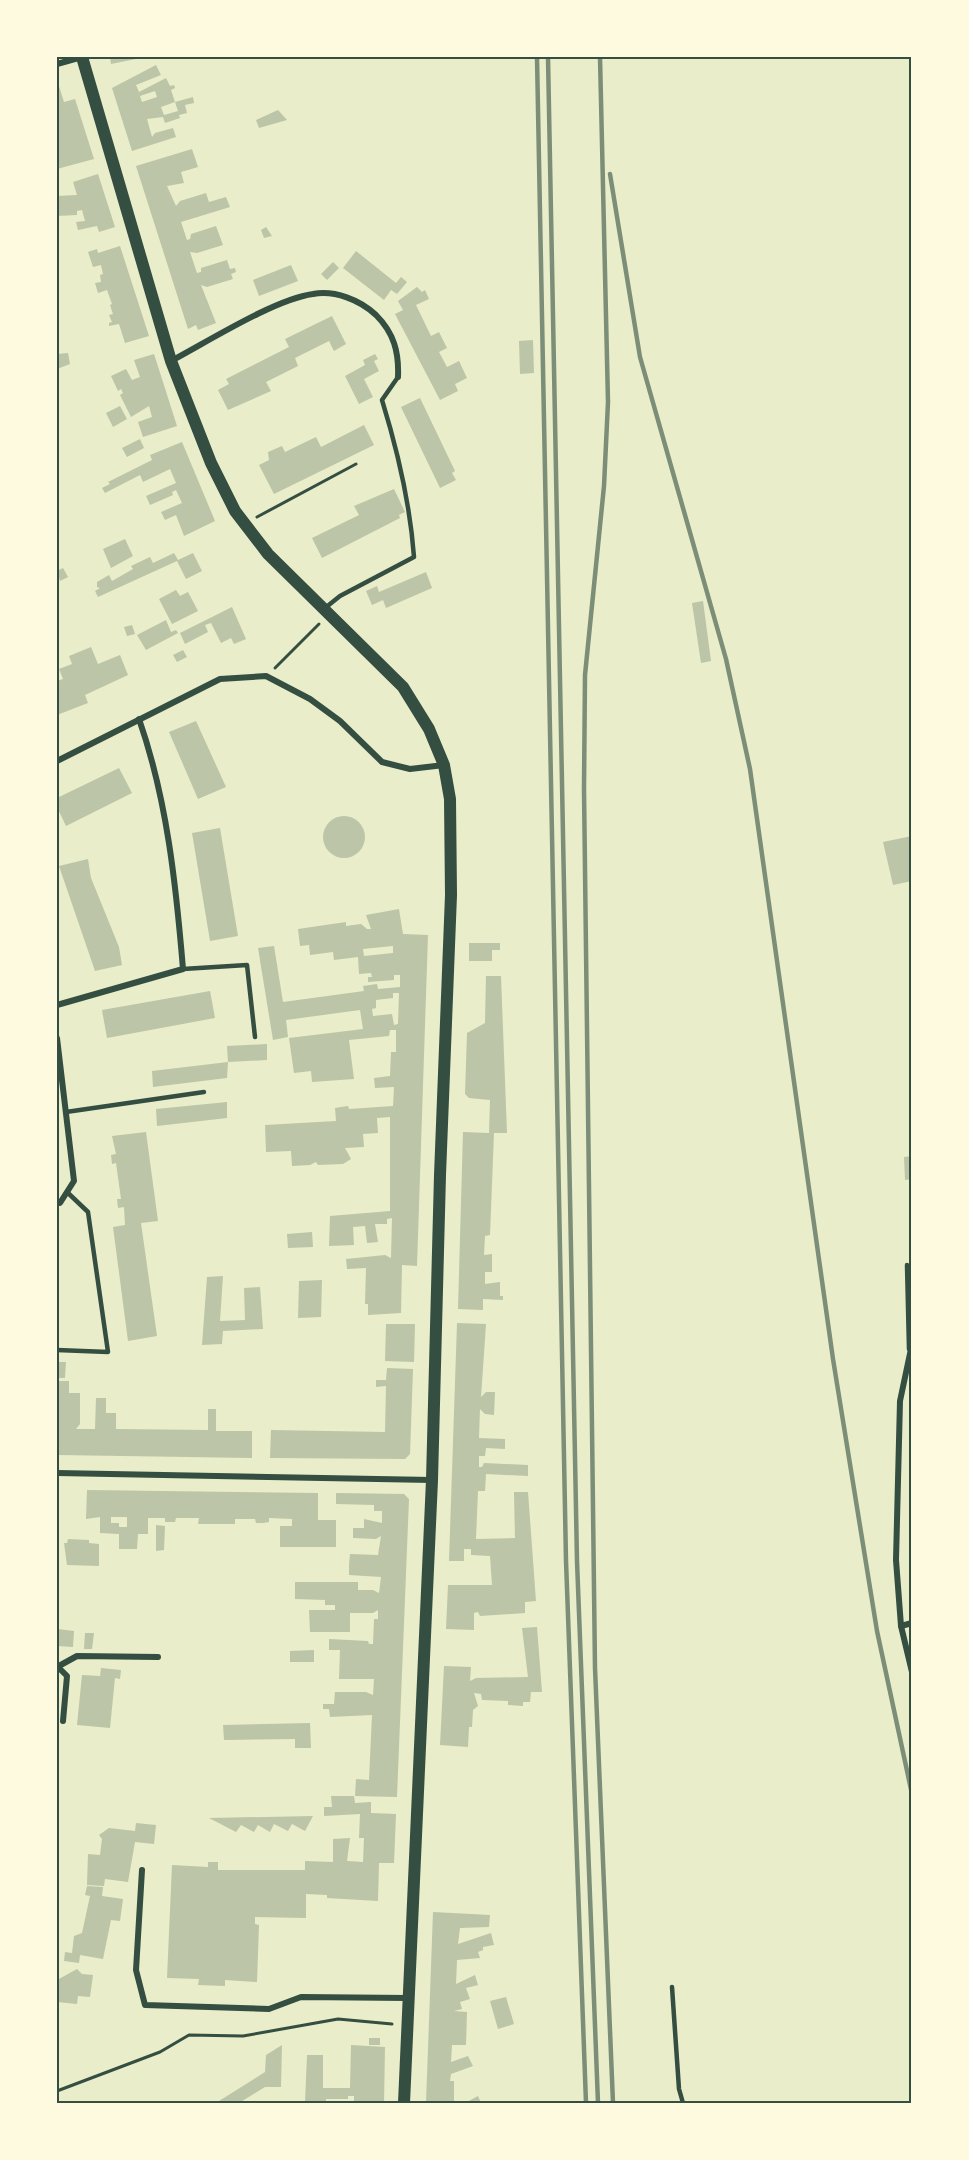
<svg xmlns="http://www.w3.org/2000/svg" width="969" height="2160" viewBox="0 0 969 2160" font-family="'Alegreya Sans',sans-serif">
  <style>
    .building { fill: #bcc5a7; fill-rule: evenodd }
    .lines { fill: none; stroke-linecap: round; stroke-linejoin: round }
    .path { stroke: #344e41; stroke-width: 3 }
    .service { stroke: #344e41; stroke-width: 4.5 }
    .minor { stroke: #344e41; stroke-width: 6 }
    .secondary { stroke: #344e41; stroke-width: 12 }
    .rail { stroke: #7c8e77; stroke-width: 4.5 }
    .neatline { fill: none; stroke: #344e41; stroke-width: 2 }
  </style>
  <rect width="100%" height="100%" fill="#e9edc9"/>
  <g class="building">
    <path d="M 110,57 L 141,57 L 141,58 L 111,64 Z"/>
    <path d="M 156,65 L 161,75 L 136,85 L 139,92 L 166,78 L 170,86 L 174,85 L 175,88 L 171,90 L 175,102 L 193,97 L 194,103 L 185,105 L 187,113 L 179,115 L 180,118 L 165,123 L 163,117 L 147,119 L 152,137 L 155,133 L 173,128 L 176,137 L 132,151 L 112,88 ZM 155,91 L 157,97 L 142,102 L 140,96 ZM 175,102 L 178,111 L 164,115 L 161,107 Z"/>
    <path d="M 57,80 L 64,102 L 75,99 L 94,159 L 57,169 Z"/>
    <path d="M 278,110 L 287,120 L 259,128 L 256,120 Z"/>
    <path d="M 192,149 L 198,167 L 181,172 L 184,183 L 167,186 L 176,206 L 180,201 L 206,193 L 209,202 L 226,197 L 230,207 L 181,222 L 187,240 L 190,239 L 191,234 L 216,226 L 223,245 L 197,253 L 190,252 L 197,273 L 201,272 L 201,268 L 227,260 L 230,269 L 235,268 L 236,272 L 231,274 L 233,279 L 207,287 L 201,285 L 216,323 L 198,330 L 196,325 L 188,329 L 136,166 Z"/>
    <path d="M 98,174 L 115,227 L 99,232 L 97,226 L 78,230 L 76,222 L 85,221 L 82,210 L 77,211 L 77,215 L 57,216 L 57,196 L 77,195 L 73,182 Z"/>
    <path d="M 266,227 L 272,236 L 264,238 L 261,230 Z"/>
    <path d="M 120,246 L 149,336 L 125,343 L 119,324 L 109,326 L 109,323 L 112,322 L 109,315 L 113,314 L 110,305 L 112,304 L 107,290 L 98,293 L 95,283 L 101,282 L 100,275 L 103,274 L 101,265 L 93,267 L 88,252 L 97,249 L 98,253 Z"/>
    <path d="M 356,251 L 396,283 L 401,277 L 407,282 L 397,294 L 391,290 L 384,300 L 343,268 Z"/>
    <path d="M 333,262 L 339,268 L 327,280 L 321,274 Z"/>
    <path d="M 291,265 L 298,281 L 259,296 L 253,280 Z"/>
    <path d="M 417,287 L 422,292 L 425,290 L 429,299 L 416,305 L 431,336 L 439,332 L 447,348 L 439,352 L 447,367 L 459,361 L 467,378 L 455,384 L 458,391 L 440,400 L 395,314 L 403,310 L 398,301 Z"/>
    <path d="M 332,316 L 346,344 L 334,351 L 329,341 L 295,358 L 298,366 L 266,382 L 271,391 L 228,410 L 218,390 L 229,384 L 226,379 L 289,347 L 285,339 Z"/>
    <path d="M 533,340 L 534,373 L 520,374 L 519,341 Z"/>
    <path d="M 68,353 L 70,364 L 57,369 L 57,354 Z"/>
    <path d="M 154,354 L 177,426 L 143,437 L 138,422 L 152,417 L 149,406 L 131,417 L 120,395 L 123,393 L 121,389 L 118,391 L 111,376 L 126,369 L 132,380 L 140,377 L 134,360 Z"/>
    <path d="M 375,354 L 378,359 L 374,361 L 379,371 L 364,379 L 373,397 L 359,404 L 345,376 L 365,365 L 363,360 Z"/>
    <path d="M 420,398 L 455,471 L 452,473 L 456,480 L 440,488 L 401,407 Z"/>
    <path d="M 120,406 L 127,419 L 113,427 L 106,413 Z"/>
    <path d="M 364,425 L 374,445 L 274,494 L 259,465 L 269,460 L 268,452 L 282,446 L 285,452 L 316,437 L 321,447 Z"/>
    <path d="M 140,439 L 144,448 L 127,457 L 122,448 Z"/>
    <path d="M 182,442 L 215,521 L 184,536 L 176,515 L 165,520 L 161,512 L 182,503 L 176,490 L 172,492 L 173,495 L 150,505 L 146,496 L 176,483 L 170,469 L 143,482 L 140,475 L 105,493 L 102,488 L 110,484 L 108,482 L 152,460 L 150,455 Z"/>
    <path d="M 394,489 L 405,512 L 399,515 L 400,518 L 322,558 L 312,538 L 359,515 L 354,506 Z"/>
    <path d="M 125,539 L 133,556 L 111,568 L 103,549 Z"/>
    <path d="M 174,553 L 178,560 L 193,553 L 202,571 L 186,579 L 177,561 L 98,597 L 95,591 L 100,588 L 97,587 L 97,582 L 109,575 L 112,581 L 133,569 L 131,566 L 150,557 L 153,563 Z"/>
    <path d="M 63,568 L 68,577 L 60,581 L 57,571 Z"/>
    <path d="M 426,572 L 432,588 L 386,608 L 383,600 L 372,605 L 366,591 L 377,586 L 379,592 Z"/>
    <path d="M 176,590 L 180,596 L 188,592 L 198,611 L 172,624 L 159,599 Z"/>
    <path d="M 703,601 L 711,661 L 701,663 L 692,603 Z"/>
    <path d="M 232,607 L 246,639 L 234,644 L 231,638 L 221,643 L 211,623 L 205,625 L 208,632 L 185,644 L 180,633 Z"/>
    <path d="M 166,620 L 171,632 L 176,630 L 178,633 L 146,650 L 137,635 Z"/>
    <path d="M 132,625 L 135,634 L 127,636 L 124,627 Z"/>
    <path d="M 91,647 L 98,664 L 120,655 L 128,675 L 85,695 L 88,703 L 57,715 L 57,681 L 63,679 L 59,669 L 72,664 L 69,656 Z"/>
    <path d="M 183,650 L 187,657 L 177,662 L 173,655 Z"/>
    <path d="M 196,721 L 226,787 L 198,799 L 169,732 Z"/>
    <path d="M 119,768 L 132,793 L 66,826 L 57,807 L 57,798 Z"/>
    <circle cx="344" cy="837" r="21"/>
    <path d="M 220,828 L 238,936 L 210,941 L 192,833 Z"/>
    <path d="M 912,836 L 912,881 L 893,885 L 883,842 Z"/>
    <path d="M 88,859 L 91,878 L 119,947 L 122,965 L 95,971 L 59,866 Z"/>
    <path d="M 399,909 L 403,934 L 428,935 L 417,1266 L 402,1265 L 401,1313 L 368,1315 L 368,1304 L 365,1304 L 366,1268 L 347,1269 L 346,1259 L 385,1255 L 391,1258 L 392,1218 L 387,1219 L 387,1224 L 375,1224 L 378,1242 L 367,1243 L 365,1226 L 353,1227 L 354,1245 L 329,1246 L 330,1216 L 390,1211 L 390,1117 L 377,1118 L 378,1133 L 363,1134 L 364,1147 L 345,1148 L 351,1159 L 343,1164 L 318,1165 L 316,1162 L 310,1165 L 292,1166 L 291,1151 L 266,1152 L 265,1125 L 336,1121 L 335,1108 L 341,1107 L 348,1106 L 349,1109 L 393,1106 L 394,1087 L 375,1088 L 374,1078 L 390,1076 L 391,1052 L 396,1052 L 396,1030 L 390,1030 L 389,1036 L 349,1040 L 354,1079 L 312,1082 L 311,1071 L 294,1073 L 289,1038 L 363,1029 L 360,1010 L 286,1020 L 288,1037 L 273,1040 L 258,948 L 274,946 L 283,1002 L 364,991 L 363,986 L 377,984 L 378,989 L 400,987 L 400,975 L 394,975 L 394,980 L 368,982 L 368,977 L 372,977 L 371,973 L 359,974 L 358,957 L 334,960 L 333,952 L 310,955 L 309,945 L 300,946 L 298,929 L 346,922 L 346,926 L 361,924 L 367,929 L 371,929 L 366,915 ZM 393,946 L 393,953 L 364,956 L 363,949 ZM 393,993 L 399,993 L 398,1024 L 394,1025 L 392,1014 L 373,1016 L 372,1009 L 376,1008 L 376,1000 L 393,998 Z"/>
    <path d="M 469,943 L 500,943 L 500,950 L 492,950 L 492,961 L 469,961 Z"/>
    <path d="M 486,976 L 501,976 L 507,1133 L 494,1133 L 490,1235 L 485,1236 L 484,1255 L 492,1254 L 492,1272 L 485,1272 L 485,1284 L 500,1282 L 500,1296 L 503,1296 L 503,1300 L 483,1299 L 483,1310 L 458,1309 L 463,1132 L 489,1133 L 490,1100 L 469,1098 L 465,1094 L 467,1033 L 485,1023 Z"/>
    <path d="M 210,991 L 215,1018 L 107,1038 L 102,1010 Z"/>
    <path d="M 267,1044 L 267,1060 L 228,1062 L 227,1046 Z"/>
    <path d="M 228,1062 L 227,1078 L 153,1087 L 152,1071 Z"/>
    <path d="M 227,1102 L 227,1118 L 157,1126 L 156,1109 Z"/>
    <path d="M 146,1132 L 158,1221 L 141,1223 L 157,1336 L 128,1341 L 113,1227 L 125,1225 L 124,1207 L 118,1208 L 117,1199 L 121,1199 L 116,1163 L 112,1164 L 111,1155 L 116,1154 L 112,1136 Z"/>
    <path d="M 912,1156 L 912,1179 L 905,1180 L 904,1157 Z"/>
    <path d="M 312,1232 L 313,1247 L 288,1248 L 287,1234 Z"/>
    <path d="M 223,1276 L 220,1321 L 245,1320 L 244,1288 L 260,1287 L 263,1329 L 223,1331 L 222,1344 L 202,1345 L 207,1277 Z"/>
    <path d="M 322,1280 L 321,1317 L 298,1318 L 299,1281 Z"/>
    <path d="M 457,1323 L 486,1324 L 481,1397 L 486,1392 L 495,1392 L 494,1415 L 485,1414 L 480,1409 L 479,1438 L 505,1439 L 505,1449 L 486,1448 L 485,1456 L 479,1456 L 479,1467 L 482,1467 L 484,1463 L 528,1465 L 528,1476 L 486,1474 L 485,1491 L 478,1491 L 476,1539 L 515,1538 L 514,1492 L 528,1492 L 536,1601 L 525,1602 L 525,1613 L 480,1616 L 478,1612 L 474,1613 L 474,1630 L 446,1629 L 448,1585 L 492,1585 L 490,1556 L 471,1555 L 471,1549 L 464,1549 L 464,1561 L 449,1561 Z"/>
    <path d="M 386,1324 L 415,1324 L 414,1362 L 385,1361 Z"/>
    <path d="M 57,1362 L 66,1362 L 65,1378 L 57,1378 Z"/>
    <path d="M 387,1368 L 413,1369 L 410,1454 L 405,1459 L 270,1458 L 271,1430 L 385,1432 L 386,1386 L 376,1387 L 376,1380 L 386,1380 Z"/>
    <path d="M 57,1381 L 69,1381 L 69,1393 L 80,1393 L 80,1424 L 76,1429 L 95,1429 L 96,1398 L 106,1398 L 106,1413 L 116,1413 L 116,1429 L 208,1430 L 208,1409 L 216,1409 L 216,1431 L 252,1431 L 252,1458 L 57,1455 L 59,1416 L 57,1415 Z"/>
    <path d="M 87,1490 L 318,1493 L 318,1520 L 336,1520 L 336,1547 L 280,1547 L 280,1526 L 292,1526 L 292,1519 L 269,1518 L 269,1522 L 263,1523 L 256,1523 L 255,1519 L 235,1519 L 235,1524 L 198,1524 L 199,1518 L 176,1518 L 175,1522 L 165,1522 L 165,1518 L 148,1518 L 148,1534 L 138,1534 L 137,1549 L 119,1549 L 119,1534 L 100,1533 L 100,1517 L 86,1519 ZM 111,1517 L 127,1517 L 127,1527 L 119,1527 L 119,1523 L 111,1523 Z"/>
    <path d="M 336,1493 L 404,1494 L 409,1499 L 397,1797 L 355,1796 L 356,1779 L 369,1780 L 372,1715 L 330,1717 L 329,1709 L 323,1709 L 323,1704 L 334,1704 L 335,1692 L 366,1692 L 373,1695 L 374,1679 L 339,1679 L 340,1650 L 329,1650 L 329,1639 L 368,1641 L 369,1644 L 373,1644 L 374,1619 L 378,1619 L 378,1610 L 373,1613 L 350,1613 L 350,1632 L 310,1632 L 309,1610 L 335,1610 L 335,1605 L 325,1605 L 325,1600 L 295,1599 L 295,1582 L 358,1582 L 358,1590 L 373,1590 L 379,1593 L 381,1577 L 349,1575 L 349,1565 L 350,1554 L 378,1555 L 381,1536 L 376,1539 L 353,1538 L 353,1528 L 364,1528 L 364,1519 L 382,1523 L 382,1511 L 374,1511 L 374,1505 L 336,1504 Z"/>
    <path d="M 156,1525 L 165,1526 L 164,1550 L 156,1551 Z"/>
    <path d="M 68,1539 L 89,1540 L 89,1543 L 99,1544 L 99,1566 L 67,1565 L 64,1543 L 67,1543 Z"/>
    <path d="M 537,1627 L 542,1692 L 531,1692 L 530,1702 L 523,1702 L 523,1706 L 508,1705 L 508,1701 L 482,1700 L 481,1694 L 474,1693 L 478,1706 L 473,1710 L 472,1727 L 469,1727 L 468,1747 L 440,1745 L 444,1666 L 471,1667 L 470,1681 L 476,1678 L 528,1677 L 522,1628 Z"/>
    <path d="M 58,1629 L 74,1631 L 73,1647 L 57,1646 Z"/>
    <path d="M 85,1633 L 94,1633 L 92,1649 L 84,1649 Z"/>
    <path d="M 314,1650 L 314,1662 L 290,1662 L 290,1651 Z"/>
    <path d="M 101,1668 L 121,1670 L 120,1679 L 115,1678 L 110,1728 L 77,1725 L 82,1675 L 100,1676 Z"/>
    <path d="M 310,1723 L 311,1748 L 295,1748 L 295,1739 L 224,1740 L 223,1725 Z"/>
    <path d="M 331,1796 L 354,1796 L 355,1803 L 371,1802 L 371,1813 L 396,1814 L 394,1863 L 379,1863 L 378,1901 L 327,1898 L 327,1895 L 306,1894 L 306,1918 L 255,1917 L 255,1924 L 259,1925 L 257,1982 L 225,1980 L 225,1986 L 198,1985 L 199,1979 L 167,1978 L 172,1865 L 208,1867 L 208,1862 L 218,1862 L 218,1870 L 305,1870 L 305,1861 L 333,1862 L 333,1839 L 350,1838 L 347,1861 L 363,1862 L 364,1838 L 359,1838 L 360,1814 L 324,1816 L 324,1807 L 332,1807 Z"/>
    <path d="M 313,1816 L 305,1831 L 292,1824 L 288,1831 L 274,1824 L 270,1832 L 258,1825 L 254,1832 L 241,1825 L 236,1832 L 209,1818 Z"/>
    <path d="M 136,1823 L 156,1825 L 154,1844 L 135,1842 L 128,1882 L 105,1879 L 104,1886 L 87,1885 L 88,1854 L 100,1855 L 102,1839 L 99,1835 L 109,1828 L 135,1831 Z"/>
    <path d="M 87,1886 L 103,1887 L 102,1896 L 123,1899 L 120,1921 L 111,1920 L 103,1959 L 80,1955 L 79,1963 L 64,1961 L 65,1952 L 72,1953 L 74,1936 L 82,1933 L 90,1896 L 85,1895 Z"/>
    <path d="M 433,1912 L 490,1915 L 489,1927 L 460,1928 L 458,1944 L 491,1933 L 494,1945 L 483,1947 L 483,1950 L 478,1952 L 480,1958 L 457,1960 L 456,1984 L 475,1975 L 478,1985 L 466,1988 L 470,1999 L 460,2002 L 462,2009 L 454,2011 L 467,2012 L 466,2045 L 452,2045 L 451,2062 L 468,2056 L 473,2066 L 451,2074 L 450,2081 L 454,2081 L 454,2103 L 426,2103 Z"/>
    <path d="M 77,1969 L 82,1974 L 93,1975 L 90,1997 L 78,1996 L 77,2004 L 57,2002 L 57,1980 Z"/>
    <path d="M 506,1997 L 514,2024 L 498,2029 L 490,2001 Z"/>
    <rect x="369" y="2038" width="11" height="7"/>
    <path d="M 282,2045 L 281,2087 L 265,2087 L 239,2103 L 219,2101 L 265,2072 L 266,2055 Z"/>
    <path d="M 351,2045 L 385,2047 L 384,2103 L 354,2103 L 354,2096 L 348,2096 L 348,2099 L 326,2099 L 326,2103 L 305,2103 L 307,2055 L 323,2055 L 323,2088 L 350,2088 Z"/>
    <path d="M 478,2096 L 481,2103 L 465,2103 Z"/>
  </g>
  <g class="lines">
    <g class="path">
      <path d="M 257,517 L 356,464"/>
      <path d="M 275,668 L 319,624"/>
      <path d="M 57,2091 L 160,2052 L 189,2035 L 243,2036 L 338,2019 L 392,2024"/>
    </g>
    <g class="service">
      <path d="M 325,608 L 340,596 L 414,557 C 410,502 398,452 382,400 L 398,377"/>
      <path d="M 183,969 L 247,965 L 255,1037"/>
      <path d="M 66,1112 L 204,1092"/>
      <path d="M 907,1265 L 909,1349"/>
      <path d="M 57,1350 L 108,1352 L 88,1212 L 67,1192"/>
      <path d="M 672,1987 L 679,2089 L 683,2103"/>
    </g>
    <g class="minor">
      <path d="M 57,64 L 82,57"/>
      <path d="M 171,361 C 207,342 275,299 313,294 C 335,290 360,300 376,315 C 394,333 399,352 398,377"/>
      <path d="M 57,761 L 220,679 L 266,676 L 310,699 L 340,721 L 382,762 L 410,769 L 444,765"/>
      <path d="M 57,1005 L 183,969 C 176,885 167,799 139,719"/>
      <path d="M 57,1038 L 74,1181 L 60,1203 L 57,1203"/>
      <path d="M 912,1344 L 900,1401 L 896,1560 L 901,1626 L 912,1672"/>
      <path d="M 57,1473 L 432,1480"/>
      <path d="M 901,1626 L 912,1623"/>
      <path d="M 57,1667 L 77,1656 L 158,1657"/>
      <path d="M 58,1667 L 67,1676 L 63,1721"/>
      <path d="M 142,1870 L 136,1970 L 145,2005 L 269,2009 L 301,1997 L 407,1998"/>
    </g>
    <path class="secondary" d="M 82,57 L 171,361 L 211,463 L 235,511 L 268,554 L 403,687 L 429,729 L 444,765 L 450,799 L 451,895 L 440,1175 L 432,1480 L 404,2103"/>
    <g class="rail">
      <path d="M 537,57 L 566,1561 L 586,2103"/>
      <path d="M 548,57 L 577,1561 L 598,2103"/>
      <path d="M 600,57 L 608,402 L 604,486 L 585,675 L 584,789 L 595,1668 L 613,2103"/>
      <path d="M 610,174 L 640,357 L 726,659 L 750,769 L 833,1359 L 877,1631 L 912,1794"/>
    </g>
  </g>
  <rect width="969" height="2160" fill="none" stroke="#fefae0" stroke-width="117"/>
  <rect x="58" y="58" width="852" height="2044" class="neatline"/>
</svg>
